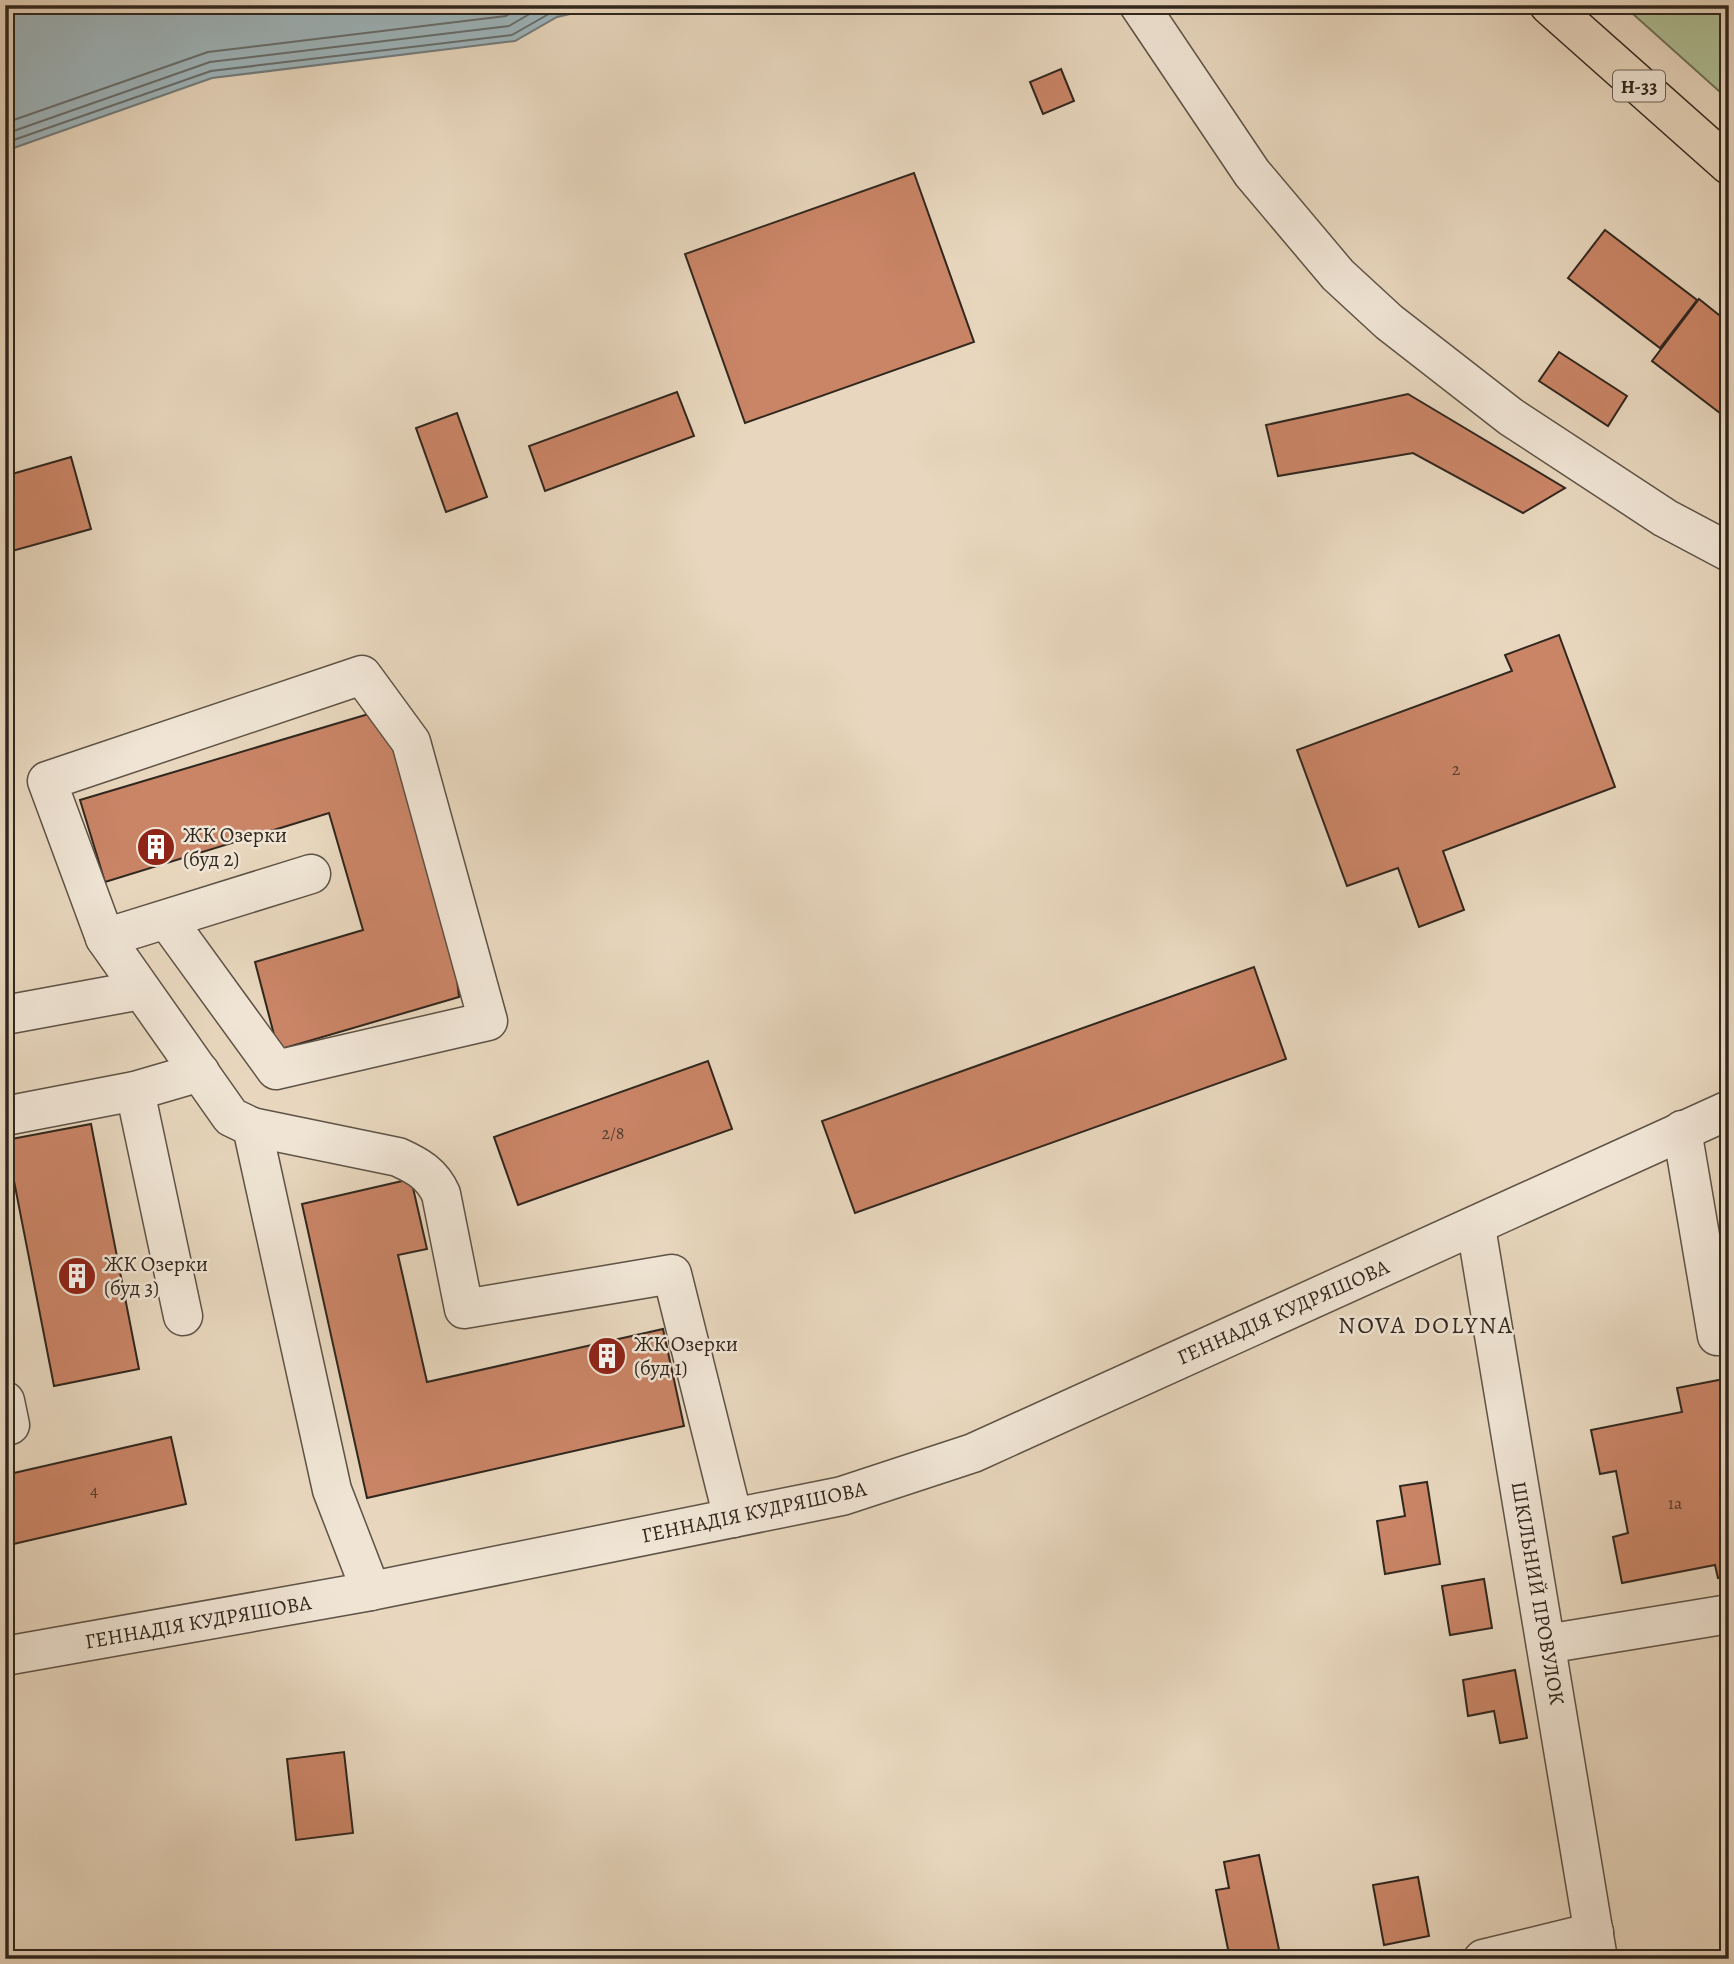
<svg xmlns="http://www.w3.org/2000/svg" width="1734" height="1964" viewBox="0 0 1734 1964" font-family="Alegreya,serif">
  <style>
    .green { fill: #afbf96; stroke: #70735a; stroke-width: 2 }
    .water { fill: #9eb6bd; stroke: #727d7d; stroke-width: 2 }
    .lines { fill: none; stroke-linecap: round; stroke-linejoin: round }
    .shore { stroke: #676e6e; stroke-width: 2 }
    .building { fill: #ca8567; stroke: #30271e; stroke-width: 2 }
    .minor-casing { stroke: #5e5346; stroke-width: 41 }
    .major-casing { stroke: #30271e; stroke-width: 41 }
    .minor { stroke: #f0e5d5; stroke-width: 38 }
    .major { stroke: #e8d7be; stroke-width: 38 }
    .labels { text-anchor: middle; stroke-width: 5; stroke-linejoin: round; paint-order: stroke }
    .number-label { font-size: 18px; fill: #563e30 }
    .shield { fill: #f0e5d5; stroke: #6a6055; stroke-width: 2 }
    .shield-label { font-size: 19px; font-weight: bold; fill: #30271e }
    .poi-label { font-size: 21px; fill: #30271e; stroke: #f0e5d5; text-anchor: start }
    .street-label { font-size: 21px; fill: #30271e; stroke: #f0e5d5 }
    .quarter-label { font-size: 24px; letter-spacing: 2px; fill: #30271e; stroke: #f0e5d5 }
  </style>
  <rect width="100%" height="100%" fill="#e8d7be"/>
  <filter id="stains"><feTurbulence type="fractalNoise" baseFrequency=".00286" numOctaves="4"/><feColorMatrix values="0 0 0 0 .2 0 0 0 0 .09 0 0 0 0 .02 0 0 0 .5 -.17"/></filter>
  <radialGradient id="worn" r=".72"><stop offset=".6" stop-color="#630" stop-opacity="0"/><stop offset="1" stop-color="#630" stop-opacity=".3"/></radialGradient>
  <path class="green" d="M 1623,5 L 1729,5 L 1729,100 Z"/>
  <path class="water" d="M 5,5 L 609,5 L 557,17 L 515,41 L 212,78 L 5,151 Z"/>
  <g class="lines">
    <g class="shore">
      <path d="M 5,123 L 208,52 L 506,16 L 525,5"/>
      <path d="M 5,134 L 210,62 L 509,26 L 545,5"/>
      <path d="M 5,143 L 211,71 L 512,35 L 554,11 L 576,5"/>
    </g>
  </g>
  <g class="building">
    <path d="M 1061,69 L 1074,101 L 1043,114 L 1030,82 Z"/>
    <path d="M 914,173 L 974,342 L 745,423 L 685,254 Z"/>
    <path d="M 1605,230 L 1697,300 L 1660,348 L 1568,278 Z"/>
    <path d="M 1699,299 L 1729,323 L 1729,420 L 1652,361 Z"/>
    <path d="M 1559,352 L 1627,396 L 1608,426 L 1539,381 Z"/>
    <path d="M 677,392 L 694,436 L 545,491 L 529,446 Z"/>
    <path d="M 1408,394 L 1565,488 L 1523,513 L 1413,453 L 1278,476 L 1266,425 Z"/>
    <path d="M 457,413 L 487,497 L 446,512 L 416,428 Z"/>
    <path d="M 71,457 L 91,529 L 5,553 L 5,476 Z"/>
    <path d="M 1559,635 L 1615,787 L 1443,851 L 1464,910 L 1419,927 L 1398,868 L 1347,886 L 1297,750 L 1512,671 L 1505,655 Z"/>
    <path d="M 372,713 L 397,756 L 454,954 L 459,997 L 278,1050 L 255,962 L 363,930 L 329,813 L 105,882 L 80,800 Z"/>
    <path d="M 1254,967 L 1286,1059 L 855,1213 L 822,1121 Z"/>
    <path d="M 708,1061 L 732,1129 L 518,1205 L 494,1137 Z"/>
    <path d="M 91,1124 L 139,1369 L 54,1386 L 6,1140 Z"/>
    <path d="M 411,1179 L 427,1249 L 398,1255 L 427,1382 L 663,1329 L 684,1426 L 367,1498 L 302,1204 Z"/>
    <path d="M 1729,1378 L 1729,1576 L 1718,1578 L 1715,1565 L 1622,1583 L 1613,1537 L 1628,1533 L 1616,1471 L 1600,1474 L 1591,1430 L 1682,1412 L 1677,1388 Z"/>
    <path d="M 171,1437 L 186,1504 L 5,1546 L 5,1475 Z"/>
    <path d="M 1427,1482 L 1440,1564 L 1385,1574 L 1377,1521 L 1405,1516 L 1400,1486 Z"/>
    <path d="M 1484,1579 L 1492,1628 L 1450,1635 L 1442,1586 Z"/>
    <path d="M 1515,1670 L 1527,1738 L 1500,1743 L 1494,1711 L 1468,1716 L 1463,1680 Z"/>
    <path d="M 344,1752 L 353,1833 L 296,1840 L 287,1759 Z"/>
    <path d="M 1259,1855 L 1281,1959 L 1230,1959 L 1216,1890 L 1229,1888 L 1224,1862 Z"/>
    <path d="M 1418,1877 L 1429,1936 L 1384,1945 L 1373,1885 Z"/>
  </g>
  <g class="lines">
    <defs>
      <g id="minor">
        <path d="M 1139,5 L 1252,173 L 1338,275 L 1389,322 L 1511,417 L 1665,518 L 1729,552"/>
        <path d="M 167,920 L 276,1070 L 488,1021 L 411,742 L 362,675 L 47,781 L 105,938 L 231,1117 L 252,1127 L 332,1490 L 371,1591"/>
        <path d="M 105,938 L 311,874"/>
        <path d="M 5,1015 L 141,990"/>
        <path d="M 135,1091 L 183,1316"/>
        <path d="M 5,1116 L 135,1091 L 200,1072"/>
        <path d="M 252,1127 L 398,1157 C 418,1166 432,1174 441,1194 L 464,1309 L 672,1274 L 733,1518"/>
        <path d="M 1682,1130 L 1717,1336"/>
        <path d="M 1476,1227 L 1598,1959"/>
        <path d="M 5,1401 L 10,1425"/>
        <path d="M 1546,1644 L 1729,1614"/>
        <path d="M 5,1656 L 371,1591 L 842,1496 L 973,1453 L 1729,1110"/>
        <path d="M 1483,1959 L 1594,1932"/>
      </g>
      <path id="major" d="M 1549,5 L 1729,165"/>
    </defs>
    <use href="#minor" class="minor-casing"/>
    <use href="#major" class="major-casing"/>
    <use href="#minor" class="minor"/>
    <use href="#major" class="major"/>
  </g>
  <defs>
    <symbol id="building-disc" viewBox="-11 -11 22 22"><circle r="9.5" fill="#8f2418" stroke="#f0e5d5"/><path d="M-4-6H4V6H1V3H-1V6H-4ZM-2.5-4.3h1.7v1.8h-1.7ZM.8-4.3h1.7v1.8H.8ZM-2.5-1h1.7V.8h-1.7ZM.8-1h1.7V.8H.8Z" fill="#fff"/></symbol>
  </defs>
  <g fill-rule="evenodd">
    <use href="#building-disc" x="134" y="825" width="44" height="44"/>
    <use href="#building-disc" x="55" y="1254" width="44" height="44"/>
    <use href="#building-disc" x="585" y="1334" width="44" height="44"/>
  </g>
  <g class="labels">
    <g class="number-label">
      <text x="1456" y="775">2</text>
      <text x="613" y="1139">2/8</text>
      <text x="94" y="1496">4</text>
      <text x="1675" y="1509">1а</text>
    </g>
    <rect class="shield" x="1613" y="70.5" width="52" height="31" rx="5"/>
    <g class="shield-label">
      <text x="1639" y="93">Н-33</text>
    </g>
    <g class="poi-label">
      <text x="183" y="842">ЖК Озерки<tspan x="183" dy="24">(буд 2)</tspan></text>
      <text x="104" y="1271">ЖК Озерки<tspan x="104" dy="24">(буд 3)</tspan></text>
      <text x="634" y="1351">ЖК Озерки<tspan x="634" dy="24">(буд 1)</tspan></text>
    </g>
    <g class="street-label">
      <text transform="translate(1283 1312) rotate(-24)" y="7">ГЕННАДІЯ КУДРЯШОВА</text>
      <text transform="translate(754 1512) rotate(-12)" y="7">ГЕННАДІЯ КУДРЯШОВА</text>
      <text transform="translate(1538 1593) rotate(80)" y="7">ШКІЛЬНИЙ ПРОВУЛОК</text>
      <text transform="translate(198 1622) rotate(-10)" y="7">ГЕННАДІЯ КУДРЯШОВА</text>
    </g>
    <g class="quarter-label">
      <text x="1426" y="1333">NOVA DOLYNA</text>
    </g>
  </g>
  <rect width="1734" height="1964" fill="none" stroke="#e8d7be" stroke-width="28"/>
  <rect x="7" y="7" width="1720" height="1950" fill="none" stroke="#30271e" stroke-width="3.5"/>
  <rect x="14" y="14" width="1706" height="1936" fill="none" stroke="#30271e" stroke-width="2"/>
  <rect width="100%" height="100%" filter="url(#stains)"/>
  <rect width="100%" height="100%" fill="url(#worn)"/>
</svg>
